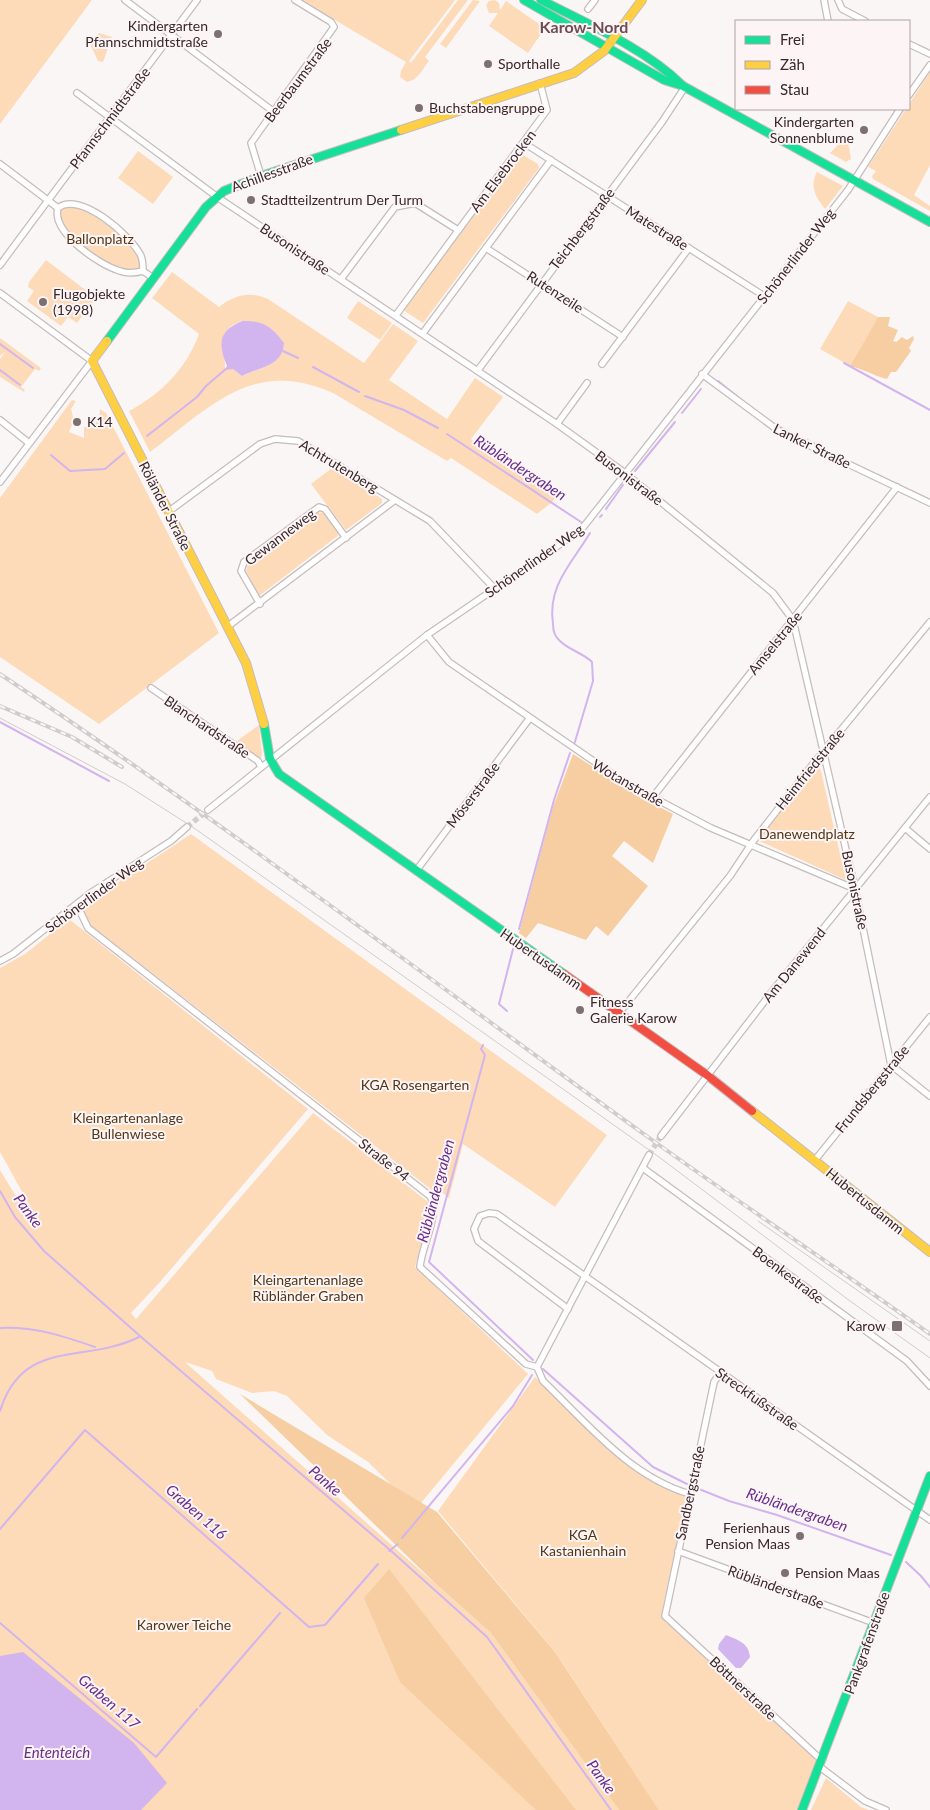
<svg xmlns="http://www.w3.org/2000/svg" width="930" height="1810" viewBox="0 0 930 1810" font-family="Lato,sans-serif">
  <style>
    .green { fill: #fddbb8; fill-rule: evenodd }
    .forest { fill: #f6cea1 }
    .water { fill: #d2b4ee }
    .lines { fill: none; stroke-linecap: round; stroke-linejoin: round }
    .stream { stroke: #d2b4ee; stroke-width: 2 }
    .street-tunnel { stroke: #d4cdcd; stroke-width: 5.5; stroke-dasharray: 5.5 3; stroke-linecap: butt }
    .street-casing { stroke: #c5bcbd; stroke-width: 8 }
    .fast-casing { stroke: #c5bcbd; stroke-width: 10 }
    .slow-casing { stroke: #c5bcbd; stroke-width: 10 }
    .jam-casing { stroke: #c5bcbd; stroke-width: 10 }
    .street { stroke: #fefefe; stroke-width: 5.5 }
    .fast { stroke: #16e098; stroke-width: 8 }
    .slow { stroke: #ffcf43; stroke-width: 8 }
    .jam { stroke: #f24e42; stroke-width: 8 }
    .tram { stroke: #cecccc; stroke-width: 1 }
    .rail-casing { stroke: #cecccc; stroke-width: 4 }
    .rail { stroke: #fdf4f5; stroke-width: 2; stroke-dasharray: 5.5; stroke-linecap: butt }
    .poi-dot { fill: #7c7071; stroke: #fdf4f5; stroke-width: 2 }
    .labels { text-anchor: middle; stroke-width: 4; stroke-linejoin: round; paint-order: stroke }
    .poi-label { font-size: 14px; fill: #37282a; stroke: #fdf4f5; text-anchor: start }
    .street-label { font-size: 14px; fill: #37282a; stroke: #fdf4f5 }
    .park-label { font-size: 14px; fill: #523714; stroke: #fdf4f5 }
    .water-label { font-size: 15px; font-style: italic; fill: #642d8e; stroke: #fdf4f5 }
    .quarter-label { font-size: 16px; font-weight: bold; fill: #6d4c52; stroke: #fdf4f5 }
  </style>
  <rect width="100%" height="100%" fill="#fbf6f6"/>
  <g class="green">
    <path d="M 0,0 L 92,0 L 0,124 Z"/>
    <path d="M 301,0 L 455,0 L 409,61 L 411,63 L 458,0 L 468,0 L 425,57 L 429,61 C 422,69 419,80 407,82 L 400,77 L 401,71 L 406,62 Z"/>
    <path d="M 473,0 L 480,1 L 446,48 L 440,44 Z"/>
    <path d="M 495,0 L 499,3 L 500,10 L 506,1 L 545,28 L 528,53 L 489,26 L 498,13 L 489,13 L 486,5 L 489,1 Z"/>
    <path d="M 99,33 L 112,37 L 103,62 L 98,61 L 90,44 Z"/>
    <path d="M 930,72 L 930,165 L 914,195 L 930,206 L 930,211 L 873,179 L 872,176 L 876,171 L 868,167 L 906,109 L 909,109 L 909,104 Z"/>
    <path d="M 848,141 L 851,159 L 846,162 L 830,153 L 839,144 Z"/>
    <path d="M 138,151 L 173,177 L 153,204 L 118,178 Z"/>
    <path d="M 523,155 L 538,164 L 539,168 L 423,323 L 403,310 L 519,156 Z"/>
    <path d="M 817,172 L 843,186 L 825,209 C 816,198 809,186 817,172 Z"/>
    <path d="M 68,206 C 87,208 147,244 139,268 C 121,281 69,240 62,223 C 60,220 60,214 60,211 Z"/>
    <path d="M 46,260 L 96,298 L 77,323 L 68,317 L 61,326 L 27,301 L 34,291 L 28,287 L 29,282 Z"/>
    <path d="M 172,272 L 219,307 C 234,295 250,291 268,299 L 364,363 L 393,324 L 418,341 L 389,380 L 447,419 L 475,378 L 503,397 L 471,439 L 557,496 L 551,503 L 537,514 L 451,458 L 447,461 L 333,393 C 253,357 210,407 150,452 L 129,411 C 161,394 186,369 199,334 L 152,298 ZM 241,321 C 260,320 273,327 284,343 C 283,365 260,368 242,376 L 233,369 L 225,369 L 224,334 L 231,326 Z"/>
    <path d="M 358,301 L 392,323 L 380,340 L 347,318 Z"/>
    <path d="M 848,301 L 878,317 L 850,366 L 820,349 Z"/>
    <path d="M 0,338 L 41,368 L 39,371 L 35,369 L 21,387 L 25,390 L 24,392 L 0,377 L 0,359 L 5,352 L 0,356 Z"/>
    <path d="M 72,400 L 76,401 L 71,409 L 74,420 L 69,432 L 84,438 L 84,427 L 91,427 L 98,421 L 104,426 L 104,422 L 99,420 L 100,409 L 106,413 L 219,633 L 99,724 L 0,657 L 0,498 Z"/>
    <path d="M 332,468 L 382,499 L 382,503 L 346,530 L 311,484 Z"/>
    <path d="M 317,512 L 324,513 L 340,534 L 259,596 L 246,571 L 248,563 Z"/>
    <path d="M 259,725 L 262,755 L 260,760 L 237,744 L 238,740 Z"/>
    <path d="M 818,762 L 821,771 L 846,880 L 757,840 Z"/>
    <path d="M 191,834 L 607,1135 L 555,1207 L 463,1144 L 449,1198 L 436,1188 L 433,1191 L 89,924 L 81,907 Z"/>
    <path d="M 69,919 L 308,1109 L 160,1282 L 131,1313 L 136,1319 L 313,1113 L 432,1205 L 415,1267 L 528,1374 L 416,1509 L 368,1462 L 327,1435 L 287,1396 L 274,1391 L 252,1393 L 216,1379 L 212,1371 L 185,1362 L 491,1633 L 619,1810 L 0,1810 L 0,1170 L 34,1226 L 36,1217 L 0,1152 L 0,968 L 25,954 Z"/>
    <path d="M 535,1377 L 623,1462 L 659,1484 L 686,1497 L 661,1616 L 818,1762 L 799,1810 L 659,1810 L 556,1653 L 438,1511 Z"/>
    <path d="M 826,1778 L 861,1807 L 869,1810 L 811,1810 Z"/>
  </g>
  <g class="forest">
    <path d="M 878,317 L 890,317 L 888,326 L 898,330 L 893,341 L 896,342 L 902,337 L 907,340 L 913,336 L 914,339 L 909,348 L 911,351 L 896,372 L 891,372 L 887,379 C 874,376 864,369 850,366 Z"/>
    <path d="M 573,754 L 640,797 L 673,814 L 653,863 L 624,841 L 612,856 L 648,886 L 608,936 L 596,926 L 586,940 L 538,923 L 526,938 L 519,933 L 553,807 Z"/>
    <path d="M 240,1394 L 437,1512 L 555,1652 L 659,1810 L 619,1810 L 491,1633 L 437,1585 Z"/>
    <path d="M 389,1569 L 576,1810 L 536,1810 L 400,1682 L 364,1598 Z"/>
  </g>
  <g class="water">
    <path d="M 242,321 C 262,320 272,326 284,343 C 283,366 260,367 242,376 L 233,369 L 225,370 L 227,366 C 218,344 218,331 242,321 Z"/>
    <path d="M 726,1635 C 738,1640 749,1643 750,1657 L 741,1668 L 736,1668 L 718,1649 L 719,1644 Z"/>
    <path d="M 23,1652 L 134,1743 L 167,1783 L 141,1810 L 0,1810 L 0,1656 Z"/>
  </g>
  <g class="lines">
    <g class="stream">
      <path d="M 0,344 L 33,368"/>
      <path d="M 283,351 L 298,358"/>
      <path d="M 844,363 L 930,410"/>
      <path d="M 313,367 L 359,392"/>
      <path d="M 0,370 L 20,385"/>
      <path d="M 718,381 L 743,401"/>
      <path d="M 365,396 L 404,410 L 438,428"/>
      <path d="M 682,413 L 701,389"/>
      <path d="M 775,425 L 798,436"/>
      <path d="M 447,434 L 581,522"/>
      <path d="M 147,436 L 197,397 L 206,386 L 227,368"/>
      <path d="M 807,440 L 817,445"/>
      <path d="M 51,455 L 70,471 L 105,469 L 124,453"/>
      <path d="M 635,471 L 675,422"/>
      <path d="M 606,509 L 623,485"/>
      <path d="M 600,517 L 602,515"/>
      <path d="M 0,722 L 109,781"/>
      <path d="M 574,745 L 593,681 L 592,662 C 583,653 569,650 560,641 C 555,637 553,630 553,624 C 547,586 572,563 590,533"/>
      <path d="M 519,929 L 554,800 L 570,753"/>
      <path d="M 507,1011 L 499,1004 L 513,949"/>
      <path d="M 483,1045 L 481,1049 L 485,1055 L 429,1262 L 533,1360"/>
      <path d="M 0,1191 L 15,1217 L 44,1251 L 140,1336 L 390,1550 L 487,1637 L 611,1810"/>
      <path d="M 0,1328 C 34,1326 63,1336 95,1347"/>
      <path d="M 543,1369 L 653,1467 L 687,1484"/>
      <path d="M 0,1411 C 23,1337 86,1364 139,1337"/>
      <path d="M 694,1487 L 729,1501 L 777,1515 L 891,1555"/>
      <path d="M 0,1529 L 85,1430 L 309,1627 L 325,1625 L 378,1564"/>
      <path d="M 402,1538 L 513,1406 L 532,1375"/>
      <path d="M 389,1551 L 398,1544"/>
      <path d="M 906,1562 L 921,1576 L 930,1587"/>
      <path d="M 0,1623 L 156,1757 L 197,1709"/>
      <path d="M 200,1706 L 280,1613"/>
    </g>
    <g class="street-tunnel">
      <path d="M 187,827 L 208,810"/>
      <path d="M 649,1155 L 661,1136"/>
    </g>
    <defs>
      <g id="street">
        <path d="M 125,0 L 274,112"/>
        <path d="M 824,0 L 828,21"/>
        <path d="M 838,0 L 842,9 L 865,21"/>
        <path d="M 588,9 L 595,0"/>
        <path d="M 909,44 L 930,54"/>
        <path d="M 77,93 L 220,199 L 557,424 L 625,473 L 773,593 L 793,620 L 855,889 L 891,1065"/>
        <path d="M 909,95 L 930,65"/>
        <path d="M 524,143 L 764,296"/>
        <path d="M 0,164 L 58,208"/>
        <path d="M 261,176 L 251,143 L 334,27 L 331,22 L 295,0"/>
        <path d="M 486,248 L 623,337"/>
        <path d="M 0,265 L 197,0"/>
        <path d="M 143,271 C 143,266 143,261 141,256 C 132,236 79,190 58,208 C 51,232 99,265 120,271 C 128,274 135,273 143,271 L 153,278"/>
        <path d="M 341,279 L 395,207 L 415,203 L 458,230"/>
        <path d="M 0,293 L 92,361 L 0,482"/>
        <path d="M 396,315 L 547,110 L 540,83"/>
        <path d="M 423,333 L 551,160"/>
        <path d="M 602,364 L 689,248"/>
        <path d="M 478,370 L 662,122 L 685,87"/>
        <path d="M 702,374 L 779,431 L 930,503"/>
        <path d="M 0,420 L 29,443"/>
        <path d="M 557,424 L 587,383"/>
        <path d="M 168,512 L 260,444 L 275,439 L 298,441 L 430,521 L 495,589"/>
        <path d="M 260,604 L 241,571 L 244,562 L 319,507 L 325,509 L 346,538"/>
        <path d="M 227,627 L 395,500"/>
        <path d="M 427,635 L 449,662 L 624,782 L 711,828 L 855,889"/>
        <path d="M 151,688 L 258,761 L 261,767"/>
        <path d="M 652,798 L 897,487"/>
        <path d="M 208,810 L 427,635 L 581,530 L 848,190 L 900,109"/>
        <path d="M 905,828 L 930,849"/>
        <path d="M 416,871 L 529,719"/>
        <path d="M 77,905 L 88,928 L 430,1196 C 441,1213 421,1247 420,1267 L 526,1364 L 537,1367"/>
        <path d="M 0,961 L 13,954 L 92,892 L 171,841 L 187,827"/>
        <path d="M 619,1013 L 730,876 L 754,840 L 813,764 L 930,622"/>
        <path d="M 891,1065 L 930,1096"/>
        <path d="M 661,1136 L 774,989 L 930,797"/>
        <path d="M 815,1160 L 930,1017"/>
        <path d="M 643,1168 L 907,1361 L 930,1386"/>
        <path d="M 568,1309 L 478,1241 L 474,1229 L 480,1216 L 489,1213 L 497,1214 L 930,1520"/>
        <path d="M 537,1367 L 649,1155"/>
        <path d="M 537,1367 L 543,1381 C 587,1423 630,1477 690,1494"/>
        <path d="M 720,1373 L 714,1382 L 665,1616 L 817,1756 L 823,1759"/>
        <path d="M 678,1551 L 874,1623"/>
        <path d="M 820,1767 L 865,1801 L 886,1810"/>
      </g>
      <g id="fast">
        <path d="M 524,0 L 664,80 L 683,86 L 930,222"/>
        <path d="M 541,0 C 586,23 646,49 682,85"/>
        <path d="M 107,341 L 206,207 L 224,191 L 261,176 L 401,130"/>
        <path d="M 264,724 L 270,759 L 279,774 L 564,974"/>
        <path d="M 802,1810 L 930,1476"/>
      </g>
      <g id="slow">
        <path d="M 401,130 L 574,73 L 604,51 L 642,0"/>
        <path d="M 107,341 L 92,361 L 246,663 L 264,724"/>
        <path d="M 752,1111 L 930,1252"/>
      </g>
      <path id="jam" d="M 564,974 L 707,1075 L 752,1111"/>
    </defs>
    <use href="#street" class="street-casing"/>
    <use href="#fast" class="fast-casing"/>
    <use href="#slow" class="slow-casing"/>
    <use href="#jam" class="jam-casing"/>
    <use href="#street" class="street"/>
    <use href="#fast" class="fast"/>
    <use href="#slow" class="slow"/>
    <use href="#jam" class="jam"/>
    <g class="tram">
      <path d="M 0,718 L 125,784 L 194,828 L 659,1157 L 850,1301 L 930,1358"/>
      <path d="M 758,1221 L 930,1341"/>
    </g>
    <defs>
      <g id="rail">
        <path d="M 0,674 C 221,821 433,982 648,1137 C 741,1204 837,1268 930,1334"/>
        <path d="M 0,706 L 72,737 L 122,767"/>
      </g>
    </defs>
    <use href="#rail" class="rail-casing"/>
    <use href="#rail" class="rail"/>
  </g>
  <g class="poi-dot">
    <circle cx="218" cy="34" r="5"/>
    <circle cx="488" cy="64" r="5"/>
    <circle cx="419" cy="108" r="5"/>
    <circle cx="864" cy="130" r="5"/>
    <circle cx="251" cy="200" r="5"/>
    <circle cx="43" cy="302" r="5"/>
    <circle cx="77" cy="422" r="5"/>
    <circle cx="580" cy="1010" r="5"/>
    <rect x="891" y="1320" width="12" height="12" rx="2.5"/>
    <circle cx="800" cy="1536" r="5"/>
    <circle cx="785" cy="1573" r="5"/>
  </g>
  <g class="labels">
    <g class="poi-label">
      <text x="208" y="31" text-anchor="end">Kindergarten<tspan x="208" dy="16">Pfannschmidtstraße</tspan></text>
      <text x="498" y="69">Sporthalle</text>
      <text x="429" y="113">Buchstabengruppe</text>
      <text x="854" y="127" text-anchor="end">Kindergarten<tspan x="854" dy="16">Sonnenblume</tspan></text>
      <text x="261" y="205">Stadtteilzentrum Der Turm</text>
      <text x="53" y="299">Flugobjekte<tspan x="53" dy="16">(1998)</tspan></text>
      <text x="87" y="427">K14</text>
      <text x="590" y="1007">Fitness<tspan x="590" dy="16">Galerie Karow</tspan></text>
      <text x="886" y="1331" text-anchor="end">Karow</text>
      <text x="790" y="1533" text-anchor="end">Ferienhaus<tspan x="790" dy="16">Pension Maas</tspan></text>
      <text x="795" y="1578">Pension Maas</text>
    </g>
    <g class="street-label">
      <text transform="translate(298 80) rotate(-53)" y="5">Beerbaumstraße</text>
      <text transform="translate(110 118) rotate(-53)" y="5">Pfannschmidtstraße</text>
      <text transform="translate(503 171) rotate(-53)" y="5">Am Elsebrocken</text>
      <text transform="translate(272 173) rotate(-20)" y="5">Achillesstraße</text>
      <text transform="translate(657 228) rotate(32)" y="5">Matestraße</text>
      <text transform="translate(582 229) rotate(-53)" y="5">Teichbergstraße</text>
      <text transform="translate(295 249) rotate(34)" y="5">Busonistraße</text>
      <text transform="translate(796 256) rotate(-52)" y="5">Schönerlinder Weg</text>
      <text transform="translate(555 292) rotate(33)" y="5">Rutenzeile</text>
      <text transform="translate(812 446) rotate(26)" y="5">Lanker Straße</text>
      <text transform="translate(339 466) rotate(31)" y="5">Achtrutenberg</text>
      <text transform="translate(629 478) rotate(37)" y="5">Busonistraße</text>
      <text transform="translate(165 506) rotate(63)" y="5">Röländer Straße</text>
      <text transform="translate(280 537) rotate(-37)" y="5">Gewanneweg</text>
      <text transform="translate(534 561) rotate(-35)" y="5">Schönerlinder Weg</text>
      <text transform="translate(775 643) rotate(-51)" y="5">Amselstraße</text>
      <text transform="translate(207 727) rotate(34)" y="5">Blanchardstraße</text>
      <text transform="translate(810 769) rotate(-51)" y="5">Heimfriedstraße</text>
      <text transform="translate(628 783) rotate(30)" y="5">Wotanstraße</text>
      <text transform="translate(473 795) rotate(-53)" y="5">Möserstraße</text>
      <text transform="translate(855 890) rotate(78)" y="5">Busonistraße</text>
      <text transform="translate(94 895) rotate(-36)" y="5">Schönerlinder Weg</text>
      <text transform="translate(541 959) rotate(35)" y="5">Hubertusdamm</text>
      <text transform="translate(794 965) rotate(-51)" y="5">Am Danewend</text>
      <text transform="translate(872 1089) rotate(-51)" y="5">Frundsbergstraße</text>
      <text transform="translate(384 1160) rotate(38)" y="5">Straße 94</text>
      <text transform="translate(865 1201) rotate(39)" y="5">Hubertusdamm</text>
      <text transform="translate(788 1275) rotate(37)" y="5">Boenkestraße</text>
      <text transform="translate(757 1399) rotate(35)" y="5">Streckfußstraße</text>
      <text transform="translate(690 1493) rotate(-78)" y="5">Sandbergstraße</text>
      <text transform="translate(776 1587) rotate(20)" y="5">Rübländerstraße</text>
      <text transform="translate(867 1643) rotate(-70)" y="5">Pankgrafenstraße</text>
      <text transform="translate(743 1688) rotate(43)" y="5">Böttnerstraße</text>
    </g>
    <g class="park-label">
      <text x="100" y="244">Ballonplatz</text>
      <text x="807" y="839">Danewendplatz</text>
      <text x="415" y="1090">KGA Rosengarten</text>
      <text x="128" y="1123">Kleingartenanlage<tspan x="128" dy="16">Bullenwiese</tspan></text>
      <text x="308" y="1285">Kleingartenanlage<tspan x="308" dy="16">Rübländer Graben</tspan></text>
      <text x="583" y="1540">KGA<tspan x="583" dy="16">Kastanienhain</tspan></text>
      <text x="184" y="1630">Karower Teiche</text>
    </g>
    <g class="water-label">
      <text transform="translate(520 468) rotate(33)" y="5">Rübländergraben</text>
      <text transform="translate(436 1191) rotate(-75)" y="5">Rübländergraben</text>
      <text transform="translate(28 1211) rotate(54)" y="5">Panke</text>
      <text transform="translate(325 1481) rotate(41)" y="5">Panke</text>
      <text transform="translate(797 1510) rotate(19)" y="5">Rübländergraben</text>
      <text transform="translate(196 1512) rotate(41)" y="5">Graben 116</text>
      <text transform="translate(109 1702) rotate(41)" y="5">Graben 117</text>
      <text x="57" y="1758">Ententeich</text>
      <text transform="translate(601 1777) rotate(54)" y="5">Panke</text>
    </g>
    <g class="quarter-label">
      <text x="584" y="33">Karow-Nord</text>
    </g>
  </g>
  <rect x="735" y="20" width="175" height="90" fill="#fdf4f5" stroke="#aea2a4"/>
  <rect x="745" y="36" width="25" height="8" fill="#16e098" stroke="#aea2a4"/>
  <text x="780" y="45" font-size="15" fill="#37282a">Frei</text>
  <rect x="745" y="61" width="25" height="8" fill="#ffcf43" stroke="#aea2a4"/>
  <text x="780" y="70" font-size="15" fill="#37282a">Zäh</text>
  <rect x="745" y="86" width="25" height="8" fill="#f24e42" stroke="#aea2a4"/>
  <text x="780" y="95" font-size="15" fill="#37282a">Stau</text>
</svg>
